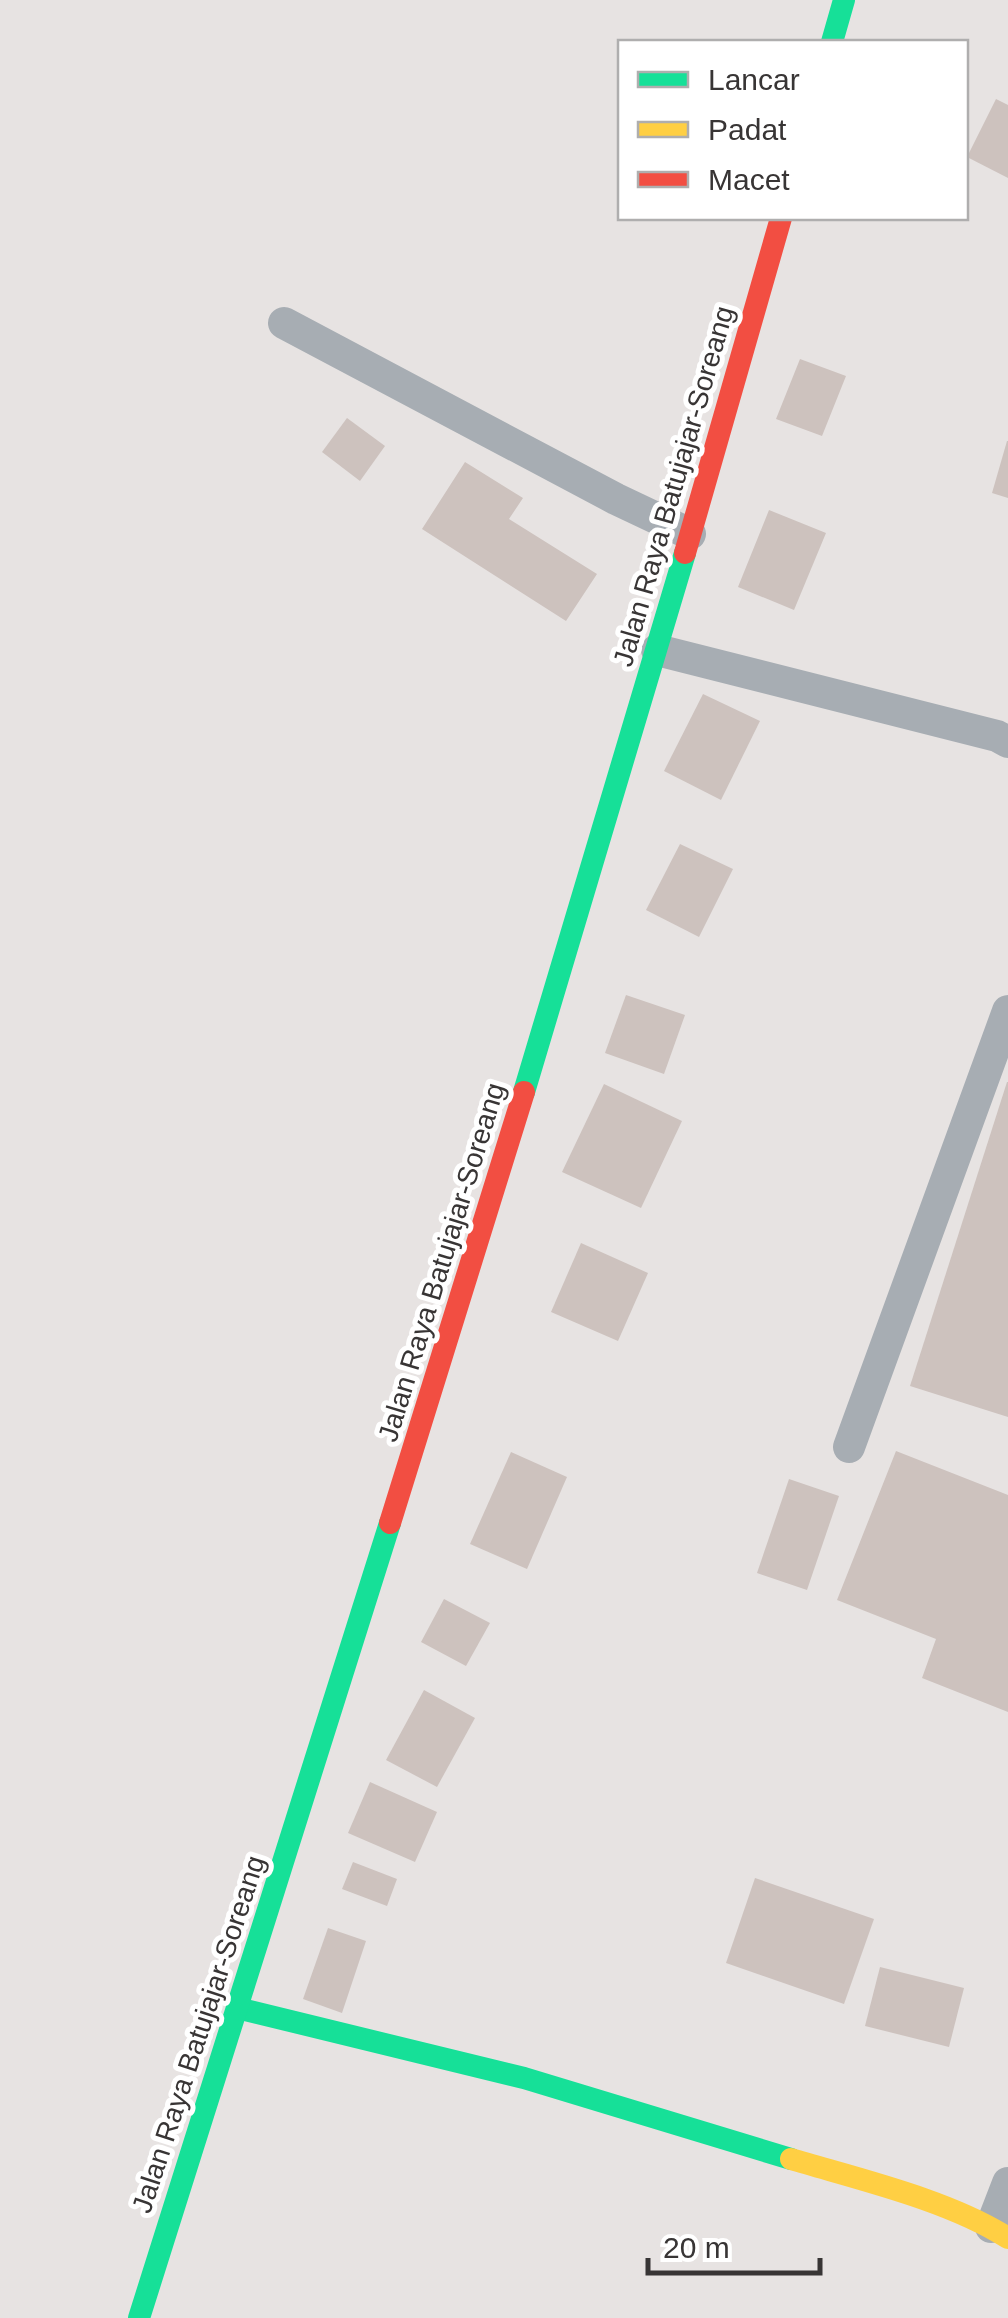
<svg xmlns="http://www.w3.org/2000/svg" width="1008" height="2318" viewBox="0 0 1008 2318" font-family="Helvetica,sans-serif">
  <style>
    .building { fill: #cdc2be }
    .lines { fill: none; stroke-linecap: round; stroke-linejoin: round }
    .lane { stroke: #a7adb3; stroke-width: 32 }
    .fast { stroke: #16e098; stroke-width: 22 }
    .slow { stroke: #ffcf43; stroke-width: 22 }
    .jam { stroke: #f24e42; stroke-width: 22 }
    .labels { text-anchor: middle; stroke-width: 10; stroke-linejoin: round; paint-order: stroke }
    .street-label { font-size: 28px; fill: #383535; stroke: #fff }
  </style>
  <rect width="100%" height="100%" fill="#e7e3e2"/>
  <g class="building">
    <path d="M 996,99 L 1008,105 L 1008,178 L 967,157 Z"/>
    <path d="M 800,359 L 846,376 L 822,436 L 776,419 Z"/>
    <path d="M 347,418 L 385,446 L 360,481 L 322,452 Z"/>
    <path d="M 1007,441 L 1008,441 L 1008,498 L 992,493 Z"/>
    <path d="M 465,462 L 523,498 L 509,519 L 597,574 L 566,621 L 422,529 Z"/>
    <path d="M 769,510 L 826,533 L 794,610 L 738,587 Z"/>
    <path d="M 703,694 L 760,721 L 721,800 L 664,771 Z"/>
    <path d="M 680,844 L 733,869 L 699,937 L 646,910 Z"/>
    <path d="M 626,995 L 685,1015 L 664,1074 L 605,1053 Z"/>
    <path d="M 1007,1082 L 1008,1082 L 1008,1417 L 910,1386 Z"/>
    <path d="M 604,1084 L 682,1121 L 641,1208 L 562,1172 Z"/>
    <path d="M 581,1243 L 648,1273 L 618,1341 L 551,1312 Z"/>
    <path d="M 896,1451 L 1008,1495 L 1008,1712 L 922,1678 L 936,1639 L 837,1600 Z"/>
    <path d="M 511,1452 L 567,1477 L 527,1569 L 470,1544 Z"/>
    <path d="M 789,1479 L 839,1496 L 807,1590 L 757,1573 Z"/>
    <path d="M 444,1599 L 490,1623 L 466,1666 L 421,1642 Z"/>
    <path d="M 424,1690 L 475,1718 L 437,1787 L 386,1760 Z"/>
    <path d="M 370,1782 L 437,1812 L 415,1862 L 348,1833 Z"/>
    <path d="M 353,1862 L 397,1879 L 387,1906 L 342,1889 Z"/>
    <path d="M 755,1878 L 874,1919 L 844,2004 L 726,1963 Z"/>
    <path d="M 328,1928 L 366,1941 L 342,2013 L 303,1999 Z"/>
    <path d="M 880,1967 L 964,1988 L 949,2047 L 865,2026 Z"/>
  </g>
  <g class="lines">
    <g class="lane">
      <path d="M 284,323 L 616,499 L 690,534"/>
      <path d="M 657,650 L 997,736 L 1008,742"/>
      <path d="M 849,1447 L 1008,1011"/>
      <path d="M 991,2227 L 1008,2183"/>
    </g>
    <g class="fast">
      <path d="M 832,42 L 844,0"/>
      <path d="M 524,1092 L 685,553"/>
      <path d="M 237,2008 L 524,2078 L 791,2159"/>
      <path d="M 139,2318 L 390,1523"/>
    </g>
    <path class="slow" d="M 791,2159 C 858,2179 949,2200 1008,2238"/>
    <g class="jam">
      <path d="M 685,553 L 781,218"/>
      <path d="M 390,1523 L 524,1092"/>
    </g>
  </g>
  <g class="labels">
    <g class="street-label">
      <text transform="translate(673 486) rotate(-74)" y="10">Jalan Raya Batujajar-Soreang</text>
      <text transform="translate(441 1262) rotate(-73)" y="10">Jalan Raya Batujajar-Soreang</text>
      <text transform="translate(198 2034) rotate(-72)" y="10">Jalan Raya Batujajar-Soreang</text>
    </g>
  </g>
  <rect x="618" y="40" width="350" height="180" fill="#ffffff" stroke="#afaeae" stroke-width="2.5"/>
  <rect x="638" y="72" width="50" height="15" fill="#16e098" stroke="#afaeae" stroke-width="2.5"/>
  <text x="708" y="90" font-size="30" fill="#383535">Lancar</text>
  <rect x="638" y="122" width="50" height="15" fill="#ffcf43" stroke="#afaeae" stroke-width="2.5"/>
  <text x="708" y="140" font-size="30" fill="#383535">Padat</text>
  <rect x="638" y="172" width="50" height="15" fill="#f24e42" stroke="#afaeae" stroke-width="2.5"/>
  <text x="708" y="190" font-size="30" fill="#383535">Macet</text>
  <path d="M648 2258v15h172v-15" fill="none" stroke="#383535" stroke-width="5"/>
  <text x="663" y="2258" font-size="30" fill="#383535" stroke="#ffffff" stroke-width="8" paint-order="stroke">20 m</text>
</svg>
